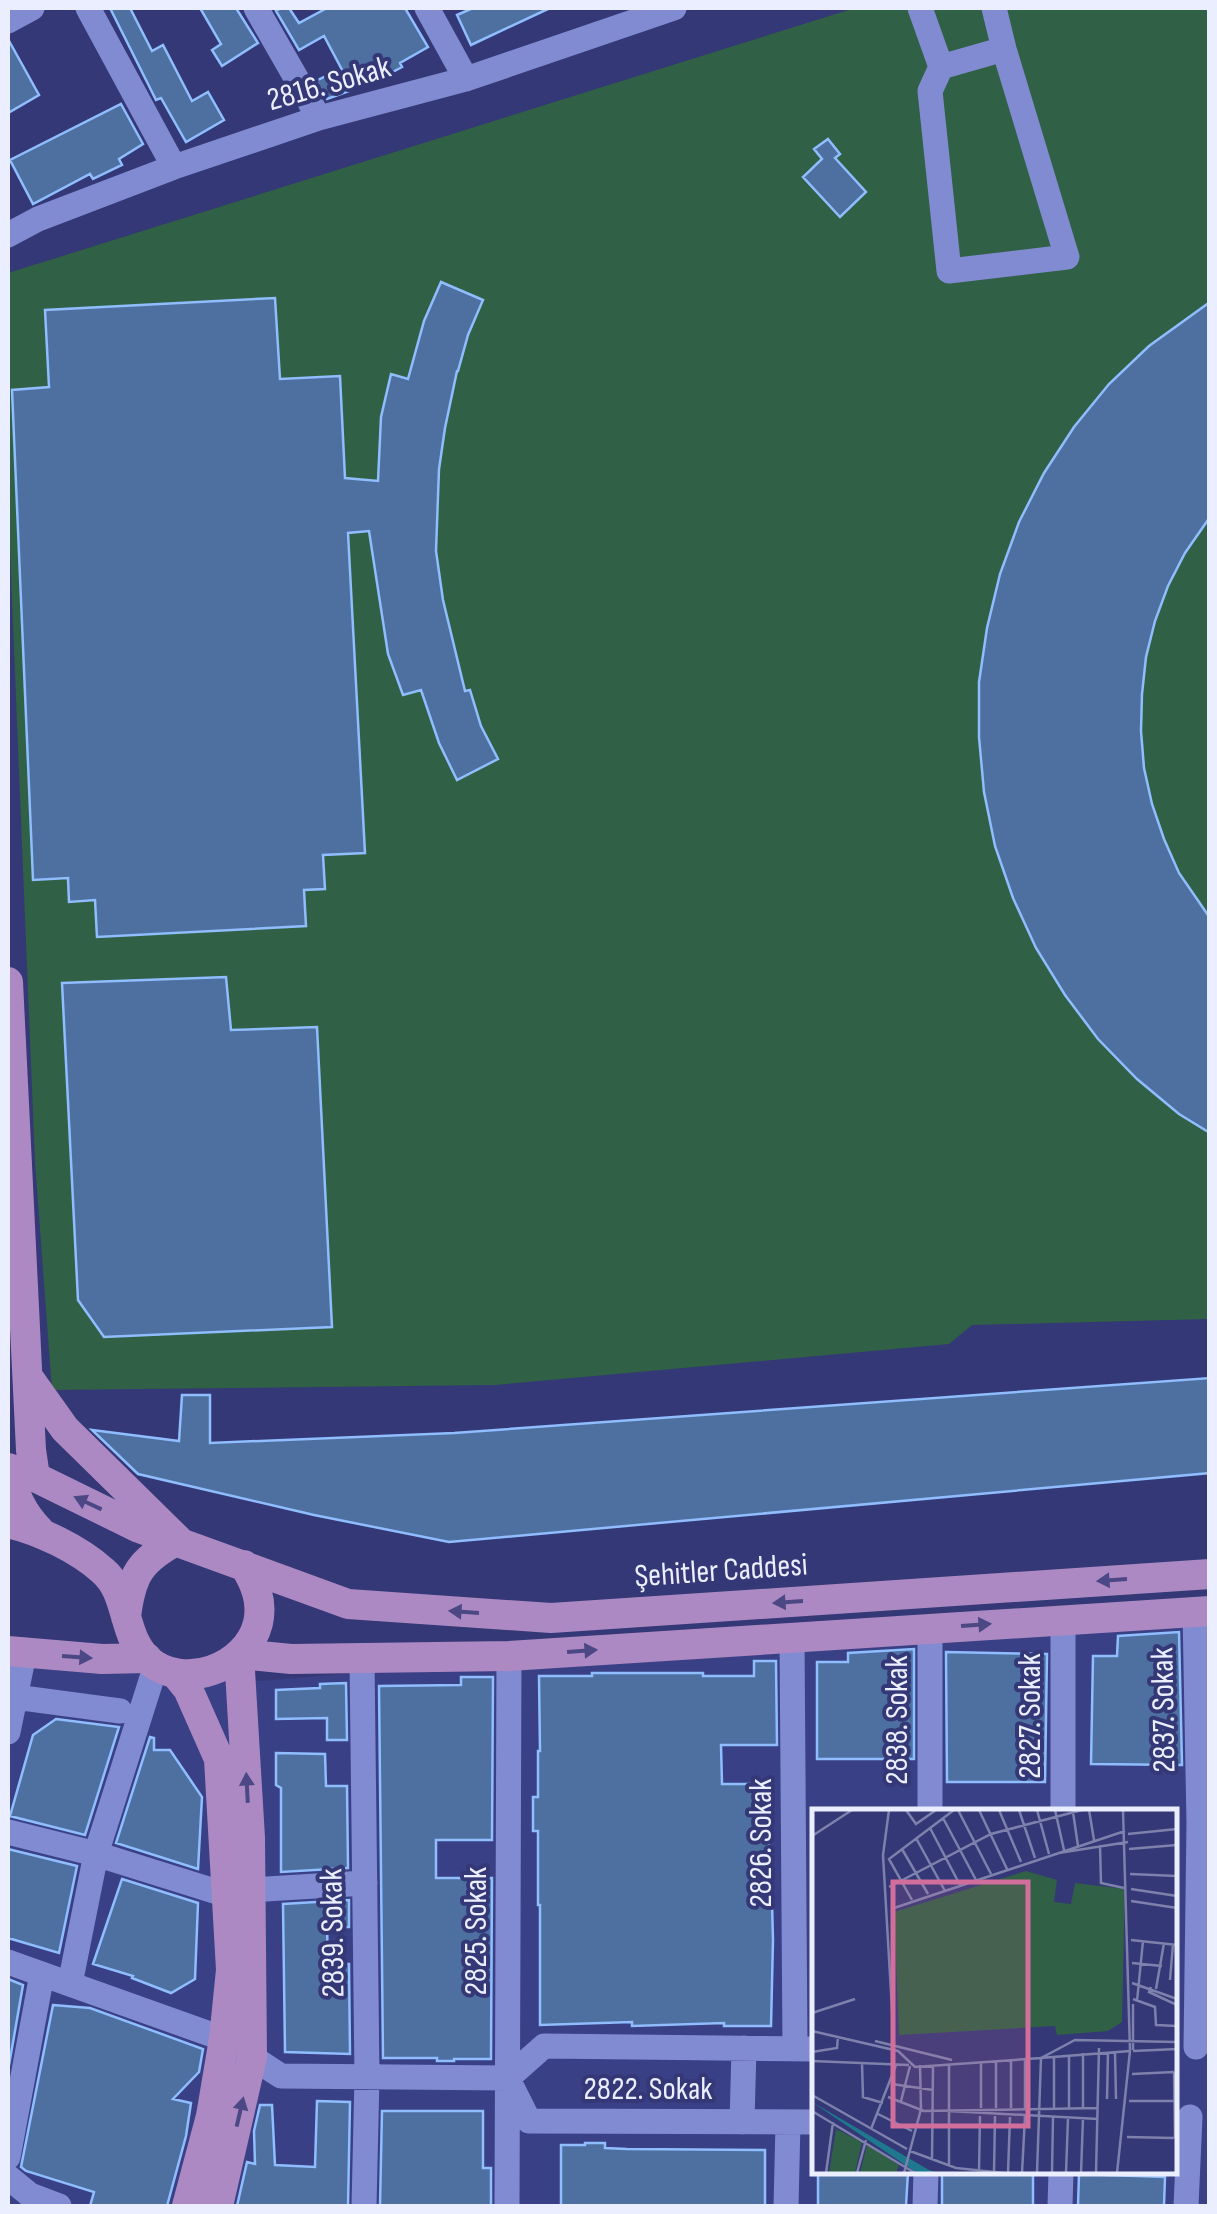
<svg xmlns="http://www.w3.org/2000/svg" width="1217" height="2214" font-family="'Sofia Sans Condensed',sans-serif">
  <rect width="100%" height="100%" fill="#343876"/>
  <path fill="#3a4085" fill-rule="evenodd" d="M1209,1596V2206H8V1655L262,1681ZM814,1812H1174V2172H814Z"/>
  <path fill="#306045" d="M855,8H1209V1319L972,1325L949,1344L495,1385L52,1390L35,1162L12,601L8,496V273Z"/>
  <path fill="#4d70a1" stroke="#8fbdfd" stroke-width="2.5" d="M110,8H130L152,51L163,45L192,101L208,92L224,120L186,142L161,98L156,100Z
    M200,8H236L258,43L222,66L212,50L221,44Z
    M281,8H289L299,23L327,8H405L428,47L400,63L402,67L383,77L377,66L348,81L324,36L299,50L276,11Z
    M473,8H550L471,45L457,15Z
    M8,39L39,95L8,113Z
    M338,70L349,91L327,99L316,81Z
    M121,104L143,144L119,159L122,165L93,179L90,174L33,204L10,160Z
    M828,139L840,154L835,158L866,192L840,217L803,177L822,159L814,149Z
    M441,282L483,300L468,335L458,371H457L445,428L439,469L436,551L443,600L465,691L470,690L481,726L498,759L457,780L439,743L421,690L403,695L388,654L369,531L348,533L365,853L323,855L325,889L304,890L306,926L97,937L95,900L69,902L68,878L33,880L12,390L49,387L45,310L275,298L280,379L340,376L345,478L378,481L381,417L391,374L408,379L424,321Z
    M1210,302V517L1185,553L1168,586L1155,621L1146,657L1142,694L1141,731L1144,768L1152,804L1164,839L1179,873L1210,918V1133L1179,1114L1137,1079L1098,1039L1065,995L1036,948L1013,898L995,846L984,792L979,737V682L987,628L1000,574L1019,522L1044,473L1074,427L1109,384L1149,346Z
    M226,977L231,1030L317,1027L332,1327L104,1337L78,1300L62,983Z
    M1210,1378V1473L449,1542L314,1515L138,1474L92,1430L179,1441L182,1395H210V1443L454,1433Z
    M1179,1632L1182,1765L1091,1764L1093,1656H1117L1118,1636Z
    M914,1649V1759H817V1662H848V1653Z
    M946,1652L1047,1654L1045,1782H947Z
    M754,1661H776L777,1745H721L722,1784H767L770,1903H772L773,1940L771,2026H724V2023L632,2026V2022L540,2025V1905H538V1831H533V1797H538V1751H540L539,1676H592V1673H703V1676H754Z
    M461,1677H493L492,1840H436V1878H492L491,2059H454V2061H437V2058H383L379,1686L461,1685Z
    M346,1683L347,1740H327V1718L276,1719V1690L320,1688V1684Z
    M56,1719L119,1727L85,1835L10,1816L33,1735Z
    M150,1737L154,1738V1750H170L202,1797L198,1869L116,1843Z
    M276,1753L325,1754L326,1786H347L348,1868L281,1872V1788L276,1785Z
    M8,1849L77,1866L59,1953L8,1938Z
    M122,1879L198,1903L195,1979L171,1993L132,1978L133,1976L93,1964Z
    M349,1900V1927H327L328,1964H349L350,2054L285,2052L283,1904Z
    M8,1979L23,1985L8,2071Z
    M53,2005L90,2008L203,2049L199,2072L173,2099L191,2103L186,2136L167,2206H90L94,2192L26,2171L21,2167Z
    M317,2101L350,2102L348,2206H237L247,2162L255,2164L254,2131L260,2105H272L275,2165L315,2167Z
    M382,2111H483V2168H491V2206H380Z
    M585,2143H605V2148L627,2149L765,2150V2206H561V2145H585Z
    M818,2172H908L906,2206H818Z
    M942,2172H1033V2206H942Z
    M1079,2174L1165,2177L1164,2206H1078Z"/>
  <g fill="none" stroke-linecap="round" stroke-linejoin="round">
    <path stroke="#818bd1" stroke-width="25" d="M88,8L174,167
      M256,8L319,118
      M427,8L466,79
      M920,8L941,67L930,91L949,271L1067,257L1004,49L994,8
      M8,21L32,8
      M941,67L1004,49
      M8,235L38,219L174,167L319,118L466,79L674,8
      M1195,1612L1199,1823L1196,2047
      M792,1637L795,2048
      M362,1659L367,2077L364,2206
      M15,1697L120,1711
      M8,1732L24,1654
      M930,1812V1628
      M1063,1812V1620
      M8,1832L96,1854L227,1895L251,1890L365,1883
      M8,1962L224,2039L281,2076L508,2078L544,2046L814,2049
      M70,1984L96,1854L156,1665
      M510,2083L529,2121L814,2122
      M742,2122L744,2048
      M8,2157L42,1974
      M8,2177L30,2195L59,2206
      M507,2206L509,1656
      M786,2206L788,2123
      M925,2206L926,2172
      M1060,2206L1061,2172
      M1186,2206L1190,2117"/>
    <path stroke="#ad89c3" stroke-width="30" d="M8,982L31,1450L35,1477
      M28,1377L65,1429L178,1540C140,1560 131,1575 126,1617
      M8,1468L35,1477L139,1528L348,1604L551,1618L1210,1574
      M8,1469C14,1494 22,1513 40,1531
      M8,1523C39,1530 79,1549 103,1571C129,1593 122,1635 147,1659C183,1692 247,1668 258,1623C263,1601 255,1583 244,1565
      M8,1651L102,1659L147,1658
      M239,1654L291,1659L509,1656L1210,1611
      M175,1673L188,1689L219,1759L231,1970L224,2039L211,2116L187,2206
      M218,2206L252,2057L250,1838L239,1654"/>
  </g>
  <defs><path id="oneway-solid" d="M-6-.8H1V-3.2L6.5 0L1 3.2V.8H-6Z" transform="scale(2.5)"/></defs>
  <g fill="#4c4885">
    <use href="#oneway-solid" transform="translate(88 1503) rotate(-155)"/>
    <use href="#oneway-solid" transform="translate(1112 1580) rotate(176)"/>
    <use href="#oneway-solid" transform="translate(788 1602) rotate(176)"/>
    <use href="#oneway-solid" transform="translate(464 1612) rotate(-176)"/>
    <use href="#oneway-solid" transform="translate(976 1625) rotate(-4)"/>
    <use href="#oneway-solid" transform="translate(582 1651) rotate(-4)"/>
    <use href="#oneway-solid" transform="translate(77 1657) rotate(4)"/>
    <use href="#oneway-solid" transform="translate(247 1788) rotate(-93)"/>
    <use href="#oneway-solid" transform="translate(240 2112) rotate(-77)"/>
  </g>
  <g text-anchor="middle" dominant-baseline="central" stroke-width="8" stroke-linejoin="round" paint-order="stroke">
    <g font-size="32" fill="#ebeefe" stroke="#343876">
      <text transform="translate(329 84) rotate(-16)">2816. Sokak</text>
      <text transform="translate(721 1571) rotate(-4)">Şehitler Caddesi</text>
      <text transform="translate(1164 1710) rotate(-91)">2837. Sokak</text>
      <text transform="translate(1030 1716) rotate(-90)">2827. Sokak</text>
      <text transform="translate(897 1720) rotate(-90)">2838. Sokak</text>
      <text transform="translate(761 1843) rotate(-90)">2826. Sokak</text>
      <text transform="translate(476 1931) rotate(-90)">2825. Sokak</text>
      <text transform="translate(333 1933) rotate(-91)">2839. Sokak</text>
      <text x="648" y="2089">2822. Sokak</text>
    </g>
  </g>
  <g transform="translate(812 1809)">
    <rect width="365" height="365" fill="#343876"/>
    <path d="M214,62L245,71L242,93L259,95L263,74L313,80L310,213L296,222L245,226L243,217L87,226L82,103ZM24,320L50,333L43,364H17ZM55,336L87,356L84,364H48Z" fill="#306045"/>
    <path d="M0,293L117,361L126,364H105Z" fill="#1e798e"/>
    <path fill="none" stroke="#7d81ac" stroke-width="2.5" d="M77,1L71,46L82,235M94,1L104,15L124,1M146,1L179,65M167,1L195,60M187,1L209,53M207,1L223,49M225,1L237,45M243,1L252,41M277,1L282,31M261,3L266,37M131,9L164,71M118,19L148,76M316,25L365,20M0,27L40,1M104,29L133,82M288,36L289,74L312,79M90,40L116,85M317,40L365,36M247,44L316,33M318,65L365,67M77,78L179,25L270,1M319,80L365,87M100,91L77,50L142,1M319,92L365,99M79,100L313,22M319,131L365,136M320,154L350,157M358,171L361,135M320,174L365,190M339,178L337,183L365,196M344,180L352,134M321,190L343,198L344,216L365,217M325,192L331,132M321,195V241M0,204L43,190M0,222L86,242L103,258L229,249L263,231L365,233M63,232L140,251M321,242L365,240M0,243L25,239L26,227M303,243L304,290M271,244V299M213,251V299M0,252L97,256M50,254L51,288L71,294M169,254V299M362,263L363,329M320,265L362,263M80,275L121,281M0,286L95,340M76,288L112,302L286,299M295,290L296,243M89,292L98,257M317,292H364M184,299V253M199,299V252M242,299V247M257,299V247M0,302L103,364M137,302L286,310M66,305L100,322M59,320L84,256M315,328L362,329M98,342L144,359L192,364M120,351L121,256M137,357V256M167,362L168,307M14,364L21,313M45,364L54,331M92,364L109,300L108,256M182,364L183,307M196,364L198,308M210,364L213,307M225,364L229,249L318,242M240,364L241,308M254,364L256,309M269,364L271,309M284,364L287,239M305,364L318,242L311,1"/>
    <path fill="#d26e9c" fill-opacity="0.15" stroke="#d26e9c" stroke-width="5" d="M81,73H216V317H81Z"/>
    <rect width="365" height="365" fill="none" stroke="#ebeefe" stroke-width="5"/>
  </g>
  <rect width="1217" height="2214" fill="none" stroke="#ebeefe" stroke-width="20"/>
</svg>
